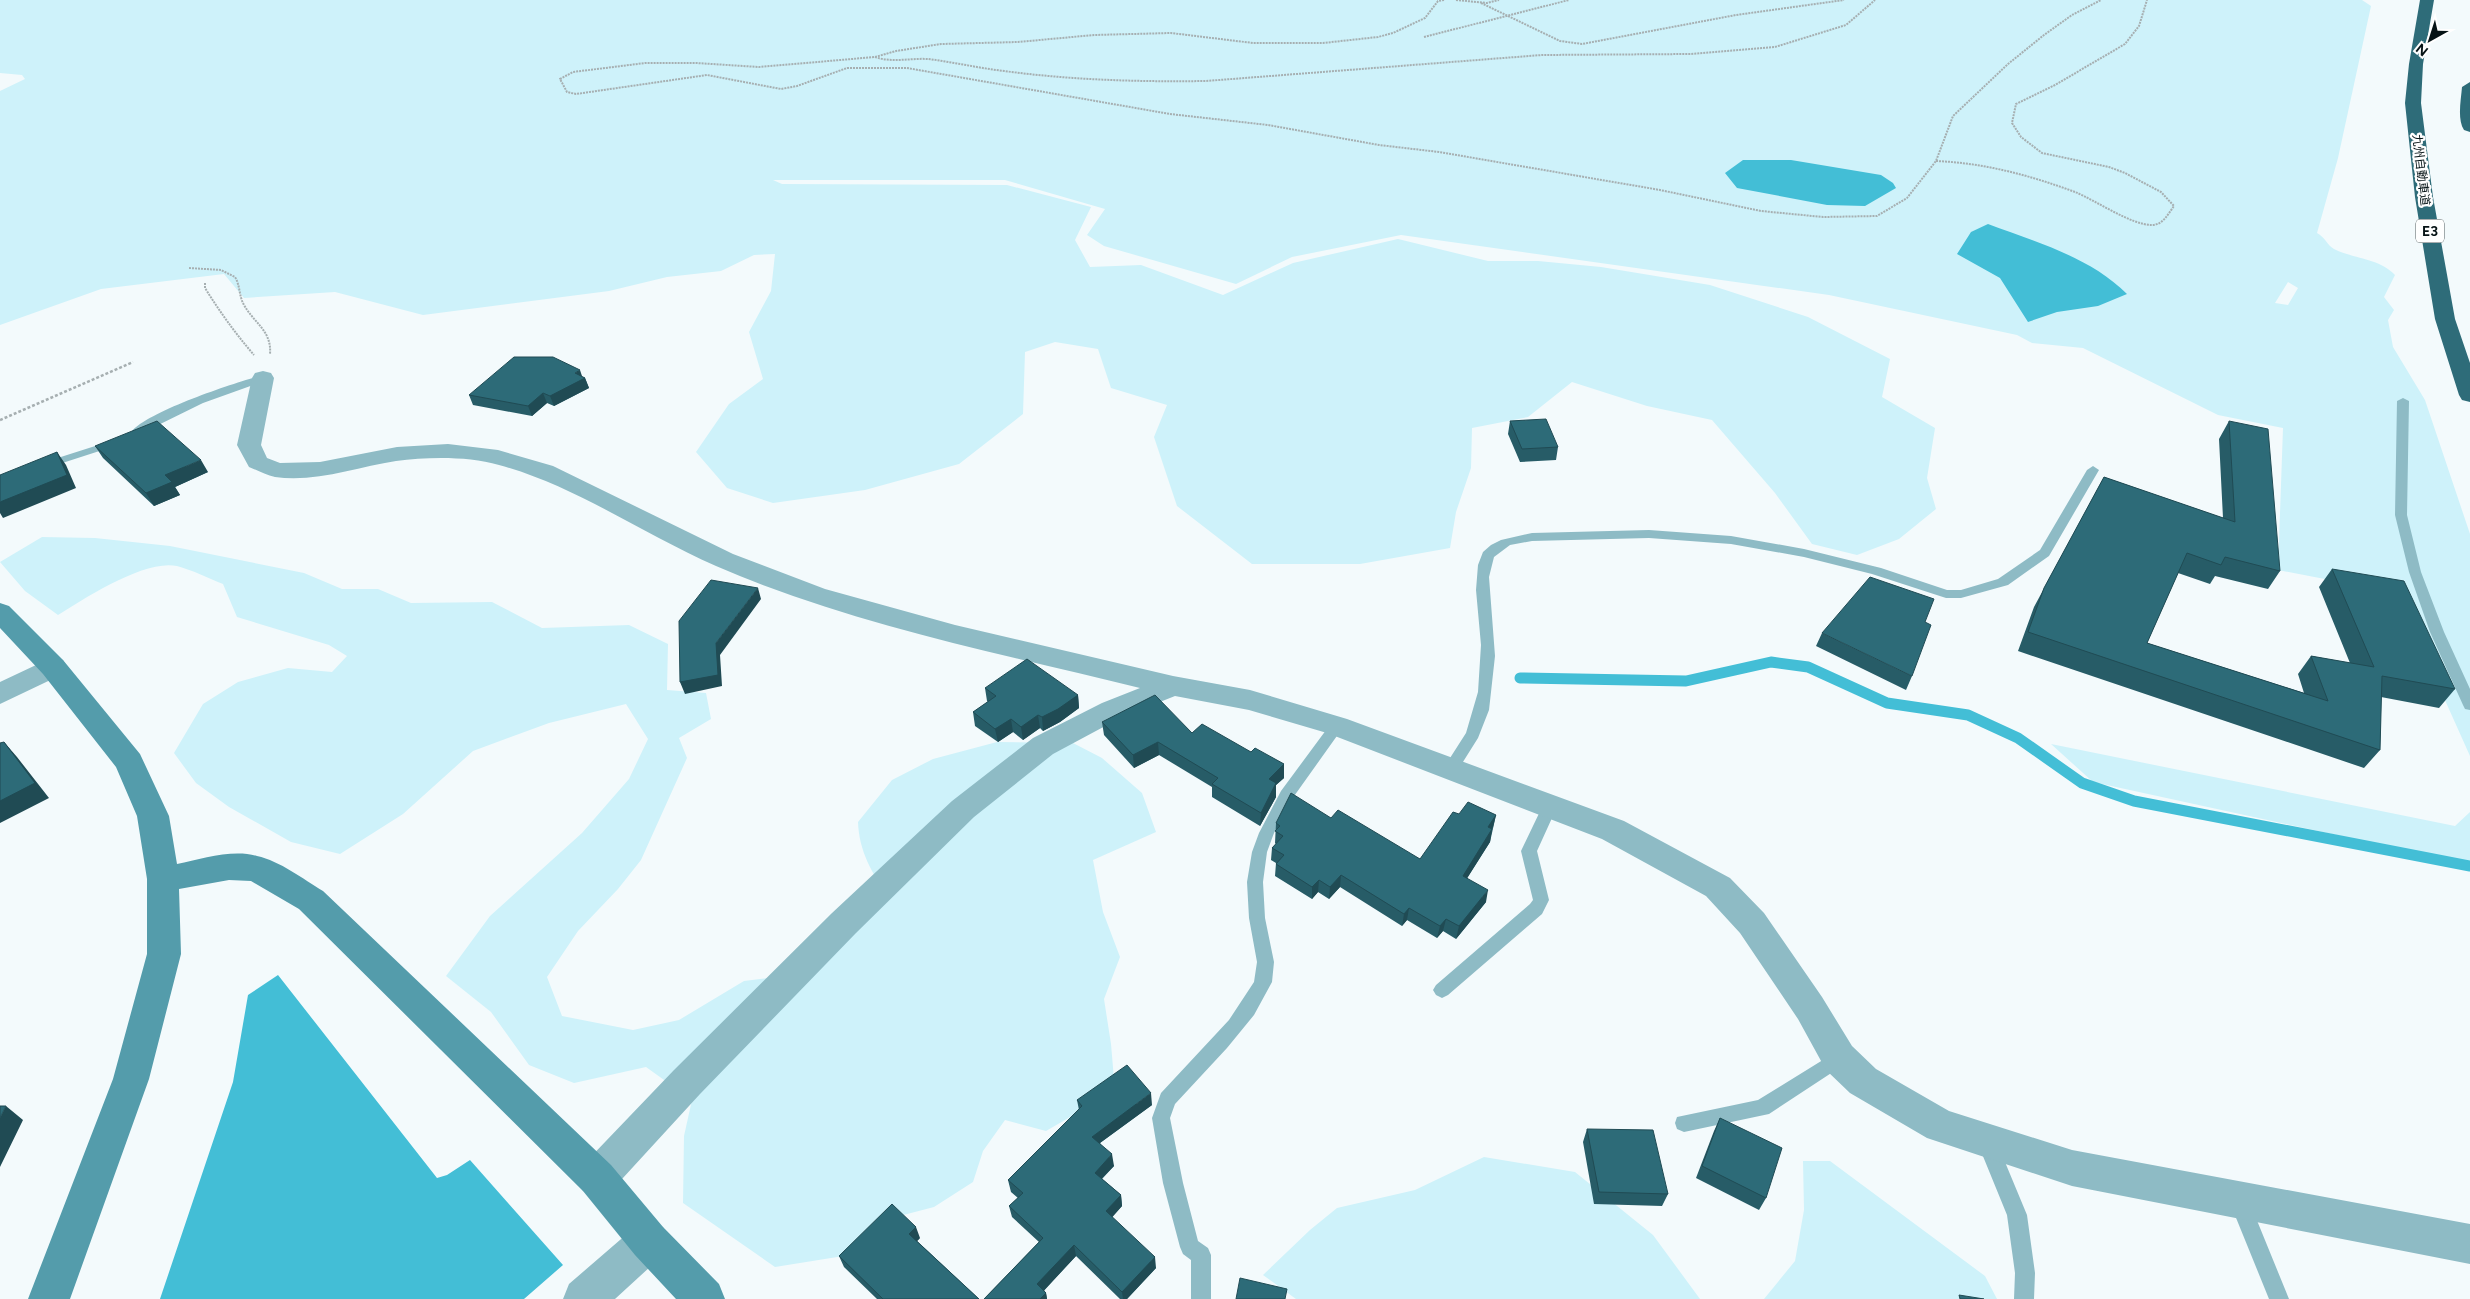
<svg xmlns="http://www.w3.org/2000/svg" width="2470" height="1299" font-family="Figtree,'Noto Sans JP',sans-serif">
  <rect width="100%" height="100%" fill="#f3fafc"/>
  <path fill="#cef2fa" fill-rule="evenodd" d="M0,0H2362L2371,6L2338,158L2317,233C2325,237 2327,245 2334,249C2354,259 2379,258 2395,275L2384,297L2394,310L2388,320L2393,347L2425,400L2470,534V756L2397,593L2278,570L2283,428L2218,415L2083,348L2032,343L2017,335L1829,295L1401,235L1292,257L1236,284L1104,246L1087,235L1105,209L1005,180H773L782,184L1007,185L1091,207L1075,240L1090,267L1141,265L1223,295L1293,263L1398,239L1488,261H1538L1601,267L1710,285L1808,317L1890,359L1882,397L1935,428L1927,478L1936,509L1899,539L1857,555L1812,544L1775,493L1712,420L1647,406L1572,382L1528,417L1472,428L1471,468L1456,512L1450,548L1360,564H1252L1177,506L1154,437L1167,405L1111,388L1098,349L1055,342L1025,352L1023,414L959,464L865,490L773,503L727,488L696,452L729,404L763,379L749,332L771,291L775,254L754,255L721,271L667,277L609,291L423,315L335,292L244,298L224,274L101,289L0,325V91L25,79L22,75L0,73ZM2288,282L2298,288L2288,305L2275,303Z
    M42,537L95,538L170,546L304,573L342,589H378L411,603L492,602L542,628L629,625L668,644L667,690L706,693L711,719L679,738L687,758L641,860L618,889L578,931L547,977L562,1016L633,1030L679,1020L744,981L809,973L889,897C872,874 859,851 858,822L892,780L933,759L997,742L1073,743L1102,758L1142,793L1156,832L1093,860L1103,912L1120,957L1104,999L1111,1044L1115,1091L1046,1131L1005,1120L983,1151L973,1182L934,1207L888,1219L856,1254L775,1267L683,1203L684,1136L692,1100L646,1067L574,1083L529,1065L491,1012L446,976L490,916L582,833L629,779L648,739L626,704L549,723L473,751L403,814L340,854L291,842L229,807L196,783L174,753L203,704L238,682L288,668L332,672L347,656L329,645L237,617L223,584C208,578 192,570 177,566C145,559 85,598 58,615L25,591L0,562Z
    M2051,744L2455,826L2470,812V864L2093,782Z
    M1484,1157L1575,1172L1653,1235L1700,1299H1296L1263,1275L1310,1230L1337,1208L1415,1190Z
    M1803,1161H1830L1985,1276L1997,1299H1764L1795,1261L1804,1210Z"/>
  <path fill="#43bed6" d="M1743,160H1791L1881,175L1893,183L1896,188L1865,206L1827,205L1737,188L1725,173Z
    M1988,224C2036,242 2090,257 2127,294L2098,306L2057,312L2028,322L2000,278L1957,254L1971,232Z
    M278,975L437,1178L447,1175L470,1160L563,1265L524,1299H160L233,1082L248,995Z"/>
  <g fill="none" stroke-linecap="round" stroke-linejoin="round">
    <path stroke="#43bed6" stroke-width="11" d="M1520,678L1686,681L1771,662L1808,667L1887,703L1968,715L2018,738L2082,783L2134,801L2470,866"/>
    <path stroke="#a6afb1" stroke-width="2" stroke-dasharray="2 1" stroke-linecap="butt" d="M1444,0L1438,1L1425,18L1393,33L1378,37L1323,43H1253L1171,33L1094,35L1018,42L941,44L896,51L875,57L759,67L696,63H645L573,72L560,79L567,92L576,94L707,75L781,89L797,86L847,68H907L1170,114L1268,125L1379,145L1439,152L1660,190L1761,211L1823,217L1877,216L1907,198L1936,161L1953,116L2008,64L2044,35L2072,15L2101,0
      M1456,0L1487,3L1499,0
      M1481,3L1560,41L1582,44L1736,15L1844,0
      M1424,37L1569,0
      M875,57C892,63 910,58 928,59C953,62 978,68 1004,71C1071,80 1138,82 1206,81L1542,55L1691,54L1775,47L1846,25L1875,0
      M1936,161C1984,163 2029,175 2075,192C2097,201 2131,225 2152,225C2163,225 2168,214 2174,206L2161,192L2125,173L2109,167L2042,153L2021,137L2012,123L2016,104L2055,85L2125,44L2139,26L2147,0
      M189,268L221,270L235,277C240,285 239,295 243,303C253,323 272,330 270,354
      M205,283V288C220,312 235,333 254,355"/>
    <path stroke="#a6afb1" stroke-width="2.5" stroke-dasharray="3 2" stroke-linecap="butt" d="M0,420L133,362"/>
    <path fill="#8ebbc5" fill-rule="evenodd" d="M263,375L268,378L267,380L203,403L142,433L138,434L132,431C149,411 236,382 263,375Z
      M2403,398L2409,401L2407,515L2421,572L2444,632L2470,689V710L2465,709L2463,705L2430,632L2409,572L2395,515L2397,401Z
      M114,440L120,443L118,445L50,467H42L40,465L42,463Z
      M2093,466L2099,470L2049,556L2008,585L1961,598H1946L1872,574L1804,557L1731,544L1649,538L1532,541L1510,545L1494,557L1489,577L1495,656L1489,710L1478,738L1456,773H1446L1443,769L1466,733L1478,692L1481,645L1476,590L1478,565L1483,552L1491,545L1501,540L1532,533L1649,530L1731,536L1804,549L1881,568L1947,590H1961L1998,579L2040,550L2087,470Z
      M1337,721L1342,722L1344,726L1292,799L1274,833L1267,852L1263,882L1265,918L1274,962L1272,982L1254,1015L1227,1048L1175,1104L1170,1118L1183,1183L1198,1241L1208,1248L1211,1255V1299H1191V1260L1183,1254L1180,1247L1163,1183L1152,1118L1161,1093L1229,1020L1254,982L1257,962L1249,918L1247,882L1252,852L1259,833L1281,791L1332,722Z
      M1549,801L1554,803L1557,807L1537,851L1549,900L1542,914L1448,995L1442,998L1436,995L1433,990L1436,985L1530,904L1533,900L1521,851L1544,803Z
      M1839,1050L1845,1052L1848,1058L1845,1064L1769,1114L1684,1132L1677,1129L1675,1123L1677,1117L1758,1100Z
      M1988,1135L1995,1138L2027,1215L2035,1273L2034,1299H2014L2015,1273L2007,1215L1978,1144L1981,1138Z
      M2240,1193L2247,1196L2289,1299H2269L2230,1203L2233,1196Z"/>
    <path fill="#8ebbc5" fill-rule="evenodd" d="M263,371L271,373L274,378L261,445L267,458L280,463L320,462L397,447L448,444L498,450L553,466L733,554L825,589L955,625L1173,676L1250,690L1347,719L1624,821L1730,878L1764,913L1822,997L1852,1046L1876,1069L1949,1111L2072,1150L2470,1224V1264L2072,1186L1927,1138L1850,1093L1826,1070L1798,1019L1740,933L1706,896L1602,839L1327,733L1249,710L1175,696L1122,717L1053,754L974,817L856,933L700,1094L611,1191L597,1197L583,1191L578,1178L583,1165L674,1070L832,913L952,801L1033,738L1102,703L1140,688C998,653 850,624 716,566C643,534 576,486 499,465C467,456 428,457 396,461C357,467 315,483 275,477C266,475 257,470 249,467L237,445L252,378L255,373Z
      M53,657L63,660L67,667L63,674L0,704V682Z
      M649,1221L663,1227L669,1241L663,1255L615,1299H563L569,1284L635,1227Z"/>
    <path fill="#549cab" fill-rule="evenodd" d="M0,603L9,606L63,660L140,754L169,816L177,864C202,859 232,849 257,856C280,861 303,879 323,891L611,1165L663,1227L719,1284L725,1299H676L635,1255L583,1191L299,909L251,881L229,880L179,889L181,954L149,1079L70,1299H28L113,1079L147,954V879L137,816L116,767L43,674L0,628Z"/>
    <path fill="#2e6c79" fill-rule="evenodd" d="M2420,0H2434L2423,64L2421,103L2433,197L2455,319L2470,363V402L2462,400L2459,395L2435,319L2415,197L2405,103L2409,64Z
      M2470,82V132L2464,130C2457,119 2461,100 2462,87Z"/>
  </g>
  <path fill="#275c67" d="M582,377L585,378L589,388L554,406L547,403L532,416L473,405L469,395Z
    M1510,421L1558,447L1556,460L1520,462L1508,434Z
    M2229,421L2280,571L2268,589L2215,576L2210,584L2178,573L2147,643L2304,693L2298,674L2311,656L2350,663L2319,587L2332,569L2455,689L2439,708L2381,697L2380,750L2364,768L2018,651L2034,607L2104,477L2223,518L2219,439Z
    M95,446L208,472L175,487L180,495L154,506L103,458Z
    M1822,633L1912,676L1906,690L1816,646Z
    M985,688L1078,695L1079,708L1060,722L1043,731L1040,728L1023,740L1013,732L998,742L975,726L973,712L988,702L987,701Z
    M1102,722L1192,733L1251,752L1284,764V778L1276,785V797L1260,826L1212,797V787L1159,755L1134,768L1104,735Z
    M1459,814L1496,815L1490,842L1467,878L1486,902L1456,939L1443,931L1437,938L1407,920L1402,926L1340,887L1329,899L1318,892L1312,899L1275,876L1276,863L1271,860L1272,848L1276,844L1275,843L1276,823L1331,818L1420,859Z
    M1077,1100L1152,1105L1100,1143L1114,1166L1102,1179L1121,1195L1122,1206L1112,1217L1156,1268L1127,1299H1120L1076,1256L1044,1290L1046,1293L1047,1299H984L1039,1242L1012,1217L1009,1206L1018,1198L1011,1192L1008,1180L1079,1110Z
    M1720,1118L1766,1198L1759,1210L1696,1178L1714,1131Z
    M1587,1129L1668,1194L1662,1206L1594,1204L1583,1142Z
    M920,1238L917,1241L979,1299H877L844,1267L839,1256Z"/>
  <path fill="#204b54" d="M580,370L583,379L585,378L589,388L554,406L550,396L575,373Z
    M543,393L547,403L532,416L528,406Z
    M57,452L66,465L76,488L3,518L0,513V502Z
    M201,460L208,472L175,487L180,495L154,506L146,493L165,475Z
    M758,588L761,599L720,655L722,686L685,694L680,682L716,643Z
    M1078,695L1079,708L1060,722L1043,731L1042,717Z
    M1038,715L1040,728L1023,740L1021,727Z
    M1011,719L1013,732L998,742L995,729Z
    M4,742L17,757L49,798L0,823V801Z
    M1158,742L1159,755L1134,768L1133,755Z
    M1284,764V778L1276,785V797L1260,826L1261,813L1269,779Z
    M1496,815L1493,827L1485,840L1488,827Z
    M1492,829L1490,842L1461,888L1463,876Z
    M1341,875L1340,887L1329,899L1330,887Z
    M1319,880L1318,892L1312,899V887Z
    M1488,890L1486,902L1456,939L1459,926Z
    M1409,908L1407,920L1402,926L1404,914Z
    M1446,919L1443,931L1437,938L1440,926Z
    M1151,1093L1152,1105L1093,1148L1092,1137Z
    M6,1106L23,1120L0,1167V1118Z
    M1112,1154L1114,1166L1096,1184L1095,1173Z
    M1121,1195L1122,1206L1108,1222L1106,1211Z
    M916,1227L920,1238L913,1245L909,1234Z
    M1074,1245L1076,1256L1040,1295L1037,1284Z
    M1155,1257L1156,1268L1127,1299H1123L1122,1292Z
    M1046,1293L1047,1299H1040Z"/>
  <path fill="#2d6b78" stroke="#204b54" d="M514,357H553L580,370L575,373L585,378L550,396L543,393L528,406L469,395Z
    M1546,419L1558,447L1522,449L1510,421Z
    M157,421L201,460L165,475L172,482L146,493L95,446Z
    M2229,421L2268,429L2280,571L2225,557L2221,565L2187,553L2147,643L2328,701L2311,656L2374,667L2332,569L2404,581L2455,689L2382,676L2380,750L2028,632L2044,588L2104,477L2235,522Z
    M57,452L67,475L0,502V475Z
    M1870,577L1934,599L1925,622L1931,625L1912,676L1822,633Z
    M711,580L758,588L716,643L718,675L680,682L679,621Z
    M1027,659L1078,695L1058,709L1042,717L1038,715L1021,727L1011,719L995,729L973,712L996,696L985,688Z
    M1155,695L1192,733L1202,724L1251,752L1255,748L1284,764L1269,779L1276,783L1261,813L1212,784L1218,778L1158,742L1133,755L1102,722Z
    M4,742L35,783L0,801V743Z
    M1291,793L1331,818L1338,810L1420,859L1453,812L1459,814L1468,802L1496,815L1488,827L1492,829L1463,876L1488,890L1459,926L1446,919L1440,926L1409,908L1404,914L1341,875L1330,887L1319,880L1312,887L1276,864L1284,855L1272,848L1283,836L1275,831L1280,826L1276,823Z
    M1127,1065L1151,1093L1092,1137L1112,1154L1095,1173L1121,1195L1106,1211L1155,1257L1122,1292L1074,1245L1037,1284L1046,1293L1040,1299H984L1043,1238L1009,1206L1023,1193L1008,1180L1082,1106L1077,1100Z
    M0,1106H6L0,1118Z
    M1720,1118L1782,1148L1766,1198L1702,1166Z
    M1587,1129L1653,1130L1668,1194L1599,1192Z
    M892,1204L916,1227L909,1234L979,1299H883L839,1256Z
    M1240,1278L1287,1289L1285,1299H1236Z
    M1959,1295L1984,1299H1960Z"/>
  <g text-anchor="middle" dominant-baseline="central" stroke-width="4.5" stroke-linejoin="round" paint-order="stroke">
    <g font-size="12" fill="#061316" stroke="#fff">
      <text transform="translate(2421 170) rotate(83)">九州自動車道</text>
    </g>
    <rect fill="#fff" stroke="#515a5c" stroke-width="1" x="2416" y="219.5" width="28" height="23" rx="4"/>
    <g font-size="14" font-weight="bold" fill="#061316">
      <text x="2430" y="231">E3</text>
    </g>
  </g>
  <g transform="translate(2430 40) rotate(219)" stroke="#ffffff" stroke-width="4" paint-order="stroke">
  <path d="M0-4L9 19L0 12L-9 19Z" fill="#061316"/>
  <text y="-8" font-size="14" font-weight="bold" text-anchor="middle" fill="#061316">N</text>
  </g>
</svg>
